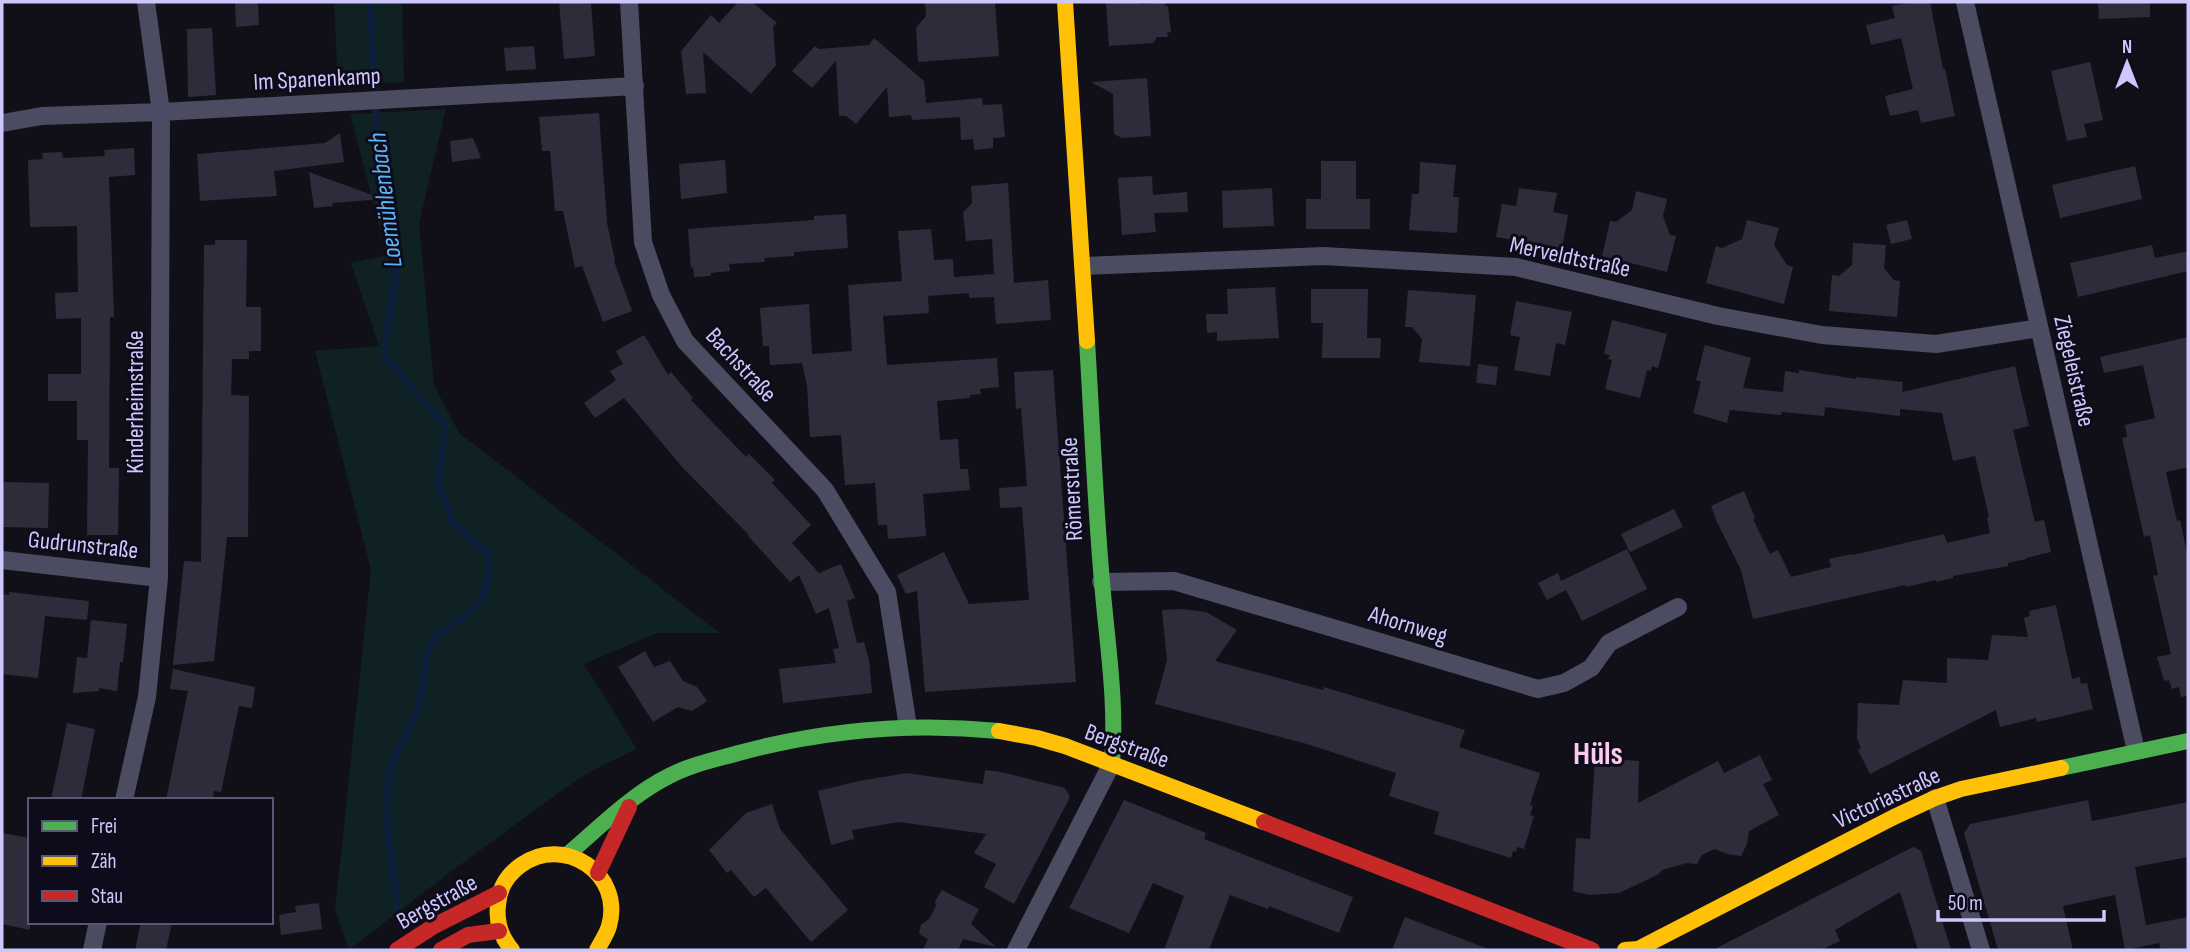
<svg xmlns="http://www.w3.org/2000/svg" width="2190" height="952" font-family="'Sofia Sans Condensed',sans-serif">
  <rect width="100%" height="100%" fill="#111018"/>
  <path fill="#0f2122" d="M334,2H402L404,82L338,85Z
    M446,109L419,223L434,385L459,433L720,633H657L584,664L637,749L595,769L564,789L453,870L349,950L335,910L371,570L315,351L379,346L351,263L387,255L350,114Z"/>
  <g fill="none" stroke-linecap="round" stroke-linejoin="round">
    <path stroke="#0d1f3a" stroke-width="7" d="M370,2L379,164L396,274L384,356L446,427L438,482L452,522L489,554C489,596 483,604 448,628C441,632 433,638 430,646C424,659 424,687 419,704C411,731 391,755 388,783C383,820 394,874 398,911"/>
  </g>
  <path fill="#2e2c3a" d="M235,2H258L259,25L236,27Z
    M559,2H591L595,56L564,59Z
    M738,2H752L777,23L773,27L776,65L751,94L703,52L706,93L686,94L681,51L711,15L719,23Z
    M925,2H995L999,56L918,62L916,28L926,16Z
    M1106,2H1140V4L1165,2V6H1168L1171,32L1167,33L1168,37H1157L1153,43L1109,46Z
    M1913,2H1930L1943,69H1945L1955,116L1921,123L1918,110L1890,116L1885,96L1913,89L1901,38L1871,45L1866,25L1895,18L1892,6Z
    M2098,2H2150V17L2099,19Z
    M212,28L216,95L188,97L187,29Z
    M874,38L924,81L926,103L982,98L983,105L1002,104L1005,137L993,138V148L974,150L973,139L961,140L960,117L912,120L911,115L889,117L887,87L856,124L846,116H839L836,61L812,88L792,71L815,46L819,49L869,45Z
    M534,46L536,69L506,71L504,48Z
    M2090,62L2103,120L2084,124L2087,137L2067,141L2051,71Z
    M1147,78L1151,136L1122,138L1114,134L1113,94L1091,82Z
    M599,113L607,223L615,261H614L632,311L603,322L582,266L575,268L563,211H555L550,151H542L539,117Z
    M340,133L344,162L274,171L277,196L200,201L197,154L325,143Z
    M473,138L481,158L452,162L450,141Z
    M134,148L135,175L109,177L114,317H110L109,468H119L118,535H87L88,440H77V401H48V374H81V318L56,319L55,293L78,292L77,226L30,227L28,160L43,159L42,153L62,152L63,158L105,156L104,150Z
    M725,160L727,193L681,199L679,164Z
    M1321,161H1356V199H1370V229H1306V199H1321Z
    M1420,162L1456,165L1453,197H1459L1457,233L1409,230L1412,194H1419Z
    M2135,166L2142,199L2060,218L2052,185Z
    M309,172L383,199L332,203L333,206L314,208Z
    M1152,176L1153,195L1187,192L1188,212L1154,213L1156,232L1122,235L1118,178Z
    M1008,183L1014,283L1048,280L1051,320L996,324L994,297L969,298V293L928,296L929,313L883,316L887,365L997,358L999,387L980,389L981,394L970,395V398L937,401L940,440L958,439L960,469H968L970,490L923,494L926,536L888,539L887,525H878L875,483L845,485L841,435L810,437L807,386L802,363L770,365L769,346H763L760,308L809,304L812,354L852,351L848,285L902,281L898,231L931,229L934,260L953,259L954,277L994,274L992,239L966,241L963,212L972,203L971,186Z
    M1272,188L1274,226L1223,228L1222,191Z
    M1519,188L1557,193L1553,212L1568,215L1562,248L1496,237L1502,204L1516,206Z
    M1636,191L1667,199L1663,216L1670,235L1676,236L1667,272L1602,256L1610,221L1616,222L1632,210Z
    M846,214L848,248L794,252V256L764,258L765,262L729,264L730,271L711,273V276L694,277L693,267L691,268L688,229L814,220V216Z
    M1747,220L1779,228L1774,245L1787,265L1793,267L1784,304L1706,283L1716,246L1722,248L1742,239Z
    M1907,220L1912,239L1891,244L1886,225Z
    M215,240H247L246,307H261V351H249V359H232L231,395L249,396L248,537H227L214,661L173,665L184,561L201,562L204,245H215Z
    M1853,243L1886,245L1884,268L1894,280L1900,281L1897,317L1829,311L1832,275L1839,276L1852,265Z
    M2152,245L2155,258L2188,251V271L2078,297L2070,263Z
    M1275,287L1279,338L1217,341V332L1207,333L1206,314H1228L1227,289Z
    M1311,289H1368L1367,338H1381L1380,358H1322L1323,323H1311Z
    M1408,290L1476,295L1470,366L1419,362L1422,339L1412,327H1405Z
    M1516,301L1572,312L1565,345L1556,343L1550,376L1514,370L1520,337L1510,335Z
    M1612,320L1667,334L1658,368L1652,366L1651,371L1647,370L1640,398L1605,389L1612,360L1608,359L1610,355L1604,354Z
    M644,335L668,375L671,372L693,398L691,400L746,457L749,454L775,480L772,483L811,525L792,543L819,573L841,564L855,598L847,601L857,643L864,642L869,660L872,693L783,703L779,669L836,663L833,649L839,648L829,608L816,614L799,575L790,582L748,536L749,535L683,468L624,398L595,418L584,403L616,380L610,371L623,364L616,351Z
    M2188,337V467L2166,472L2177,521L2180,520L2188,558V696L2181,697L2179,687L2172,689L2169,680L2164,681L2157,657L2171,654L2153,576L2158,575L2150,535L2144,537L2122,438L2127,437L2125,425L2155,418L2143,365L2104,373L2100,357Z
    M1705,345L1751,358L1743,388L1783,392L1785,371L1799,373V370L1856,379V377L1903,382L1902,392L2015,366L2029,426L2013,430L2035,522L2044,520L2051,552L2026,558V559L2008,563V566L1953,576V578L1936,582V580L1906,587L1905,585L1753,619L1741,570L1717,522L1711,506L1744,491L1755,518L1753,519L1770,554L1778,550L1791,577L1831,567L1829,559L1852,554L1853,555L1944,534L1947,543L1990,533L1987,518L1989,517L1975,456L1953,461L1942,413L1900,409V416L1825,407L1824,416L1782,412L1781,415L1730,410L1727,423L1693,413L1701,382L1696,380Z
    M1478,364L1498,367L1496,385L1476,383Z
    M1053,370L1076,682L925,692L917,591L906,594L897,575L944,552L969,604L1029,600L1022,507L1000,508L999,488L1027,486L1021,408L1016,409L1014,372Z
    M2,482L49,483L48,528L2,527Z
    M1674,509L1683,527L1630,552L1621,534Z
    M1627,549L1647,589L1582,621L1566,590L1547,600L1538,583L1558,573L1561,581Z
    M9,592L89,601L87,620L45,616L38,678L2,674V594L9,595Z
    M2056,605L2072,679L2080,677L2081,684L2087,683L2093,709L2037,722L2036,718L2000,727L1996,710L1870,774L1858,750L1861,748L1857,739L1858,703L1899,705L1903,680L1947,683V658L1988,660L1992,635L2028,637L2024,618L2030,616L2029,611Z
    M1182,609L1206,612L1237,630L1215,661L1323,690L1324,687L1465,730L1459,747L1540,773L1530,805L1533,806L1530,815L1534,816L1524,849L1517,847L1516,852L1513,851L1511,858L1434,834L1439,812L1389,796L1396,773L1307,744L1155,704L1167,660L1162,610Z
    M91,620L127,624L123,662H120L117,691L99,688V691L73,693L77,657L87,658Z
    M645,651L654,667L670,661L683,681L697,687L707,701L692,711L678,707L653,722L618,667Z
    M173,669L255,687L252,708L239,706L221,792L214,791L213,800H166L188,691L170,689Z
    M67,723L95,729L81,800H51Z
    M1760,755L1772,780L1763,784L1779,815L1749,831L1747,844L1741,856L1727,854L1715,849L1702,855L1697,864L1687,863L1662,870L1659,874L1619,893L1590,895L1573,891L1576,838L1590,839L1595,758L1639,761L1638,803L1718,761L1724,773Z
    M985,770L1001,772L1065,788L1070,797L1014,904L984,887L996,864L974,853L986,834L899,822L852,830L854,839L831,845L818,791L859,781L907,773L983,784Z
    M1124,800L1206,833L1204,839L1353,897L1339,933L1269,906L1268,909L1230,895L1209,950H1164L1184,896L1153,883L1129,933L1069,908Z
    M2088,800L2092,821L2188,802V857L2135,867L2146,925L2188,917V950H2161L2159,943L2125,950L2115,895L2063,906L2073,950H1998L1964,833L1970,824Z
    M772,804L780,829L848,910L811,942L766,888L754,897L731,870L727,873L709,850L746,813Z
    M2,833L30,838V930L2,924Z
    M1913,847L1921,851L1951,950H1918L1900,892L1835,930L1840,941L1821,950H1713Z
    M942,890L979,909L971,924L996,947L963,939L958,950H923L928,939L919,934L921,925L929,919L936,906L935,901Z
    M319,903L322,929L281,935L279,915L296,912L295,906Z
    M1405,917L1488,949L1487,950H1392Z
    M141,922H172L166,950H135Z"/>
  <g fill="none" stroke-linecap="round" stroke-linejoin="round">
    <path stroke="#4b4b61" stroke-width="18" d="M629,2L643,242L661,295L685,341L825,490L887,592L908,727
      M1965,2L2136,751
      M2,123L42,116L161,112L635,86
      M1084,266L1323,256L1516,267L1718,316L1822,335L1936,344L2039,328
      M2,560L159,578
      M1101,582L1174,581L1538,689L1564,683L1591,668L1609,643L1678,607
      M1935,798L1981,950
      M124,800L147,697L159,578L161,112L146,2
      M92,950L98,922
      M1016,950L1112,763"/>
    <path stroke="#4caf50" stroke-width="16" d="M1087,341C1092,421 1095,502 1102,582C1107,643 1117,702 1112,763
      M2061,768L2188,741
      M568,854C600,827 631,795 669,776C690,765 713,760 735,754C822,730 909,722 999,731"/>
    <path stroke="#ffc107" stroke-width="16" d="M1065,2L1087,341
      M999,731L1037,738L1065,746L1264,822
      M512,950C501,937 496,922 498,905C499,887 507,875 521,865C564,834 624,874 609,926C607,934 601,942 597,950
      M1625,950L1638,949L1894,817L1935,798L1961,789L2061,768"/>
    <path stroke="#c62828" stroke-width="16" d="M1264,822L1592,950
      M598,873L629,807
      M397,950L434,926L499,893
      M441,950L468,935L499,931"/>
  </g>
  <g text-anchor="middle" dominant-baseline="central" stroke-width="6" stroke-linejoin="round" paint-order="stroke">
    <g font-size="24" fill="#ccc8fc" stroke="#0e0c1b">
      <text transform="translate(317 79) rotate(-3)">Im Spanenkamp</text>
      <text transform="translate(1570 257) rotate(12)">Merveldtstraße</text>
      <text transform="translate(741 365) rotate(47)">Bachstraße</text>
      <text transform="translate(2074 371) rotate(77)">Ziegeleistraße</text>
      <text transform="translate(135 402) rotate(-90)">Kinderheimstraße</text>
      <text transform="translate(1072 489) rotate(-93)">Römerstraße</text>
      <text transform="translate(83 545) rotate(6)">Gudrunstraße</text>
      <text transform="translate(1408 625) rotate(17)">Ahornweg</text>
      <text transform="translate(1127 746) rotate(20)">Bergstraße</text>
      <text transform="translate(1887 798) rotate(-25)">Victoriastraße</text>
      <text transform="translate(437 902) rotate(-29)">Bergstraße</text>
    </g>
    <g font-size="26" font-style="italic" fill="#5bb4f7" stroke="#0e0c1b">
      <text transform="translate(386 200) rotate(-97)">Loemühlenbach</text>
    </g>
    <g font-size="32" font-weight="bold" fill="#fccaec" stroke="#0e0c1b">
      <text x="1598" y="754">Hüls</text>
    </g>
  </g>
  <rect width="2190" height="952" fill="none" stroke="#ccc8fc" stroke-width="7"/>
  <rect x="28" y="798" width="245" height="126" fill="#0e0c1b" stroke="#5a5775" stroke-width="2"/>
  <rect x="42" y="821" width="35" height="10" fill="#4caf50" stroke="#5a5775" stroke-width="2"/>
  <text x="91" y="833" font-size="21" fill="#ccc8fc">Frei</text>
  <rect x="42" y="856" width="35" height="10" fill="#ffc107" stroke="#5a5775" stroke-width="2"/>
  <text x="91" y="868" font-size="21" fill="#ccc8fc">Zäh</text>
  <rect x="42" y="891" width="35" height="10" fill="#c62828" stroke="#5a5775" stroke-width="2"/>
  <text x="91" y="903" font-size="21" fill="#ccc8fc">Stau</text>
  <g transform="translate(2127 63)" stroke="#0e0c1b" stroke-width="5" paint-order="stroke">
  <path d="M0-5L12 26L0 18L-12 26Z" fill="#ccc8fc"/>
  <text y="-10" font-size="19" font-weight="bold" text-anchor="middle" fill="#ccc8fc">N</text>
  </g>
  <path d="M1938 910v10h166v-10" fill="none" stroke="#ccc8fc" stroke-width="3.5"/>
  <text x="1948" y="910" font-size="21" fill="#ccc8fc" stroke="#0e0c1b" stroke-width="5" paint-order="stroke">50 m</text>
</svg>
